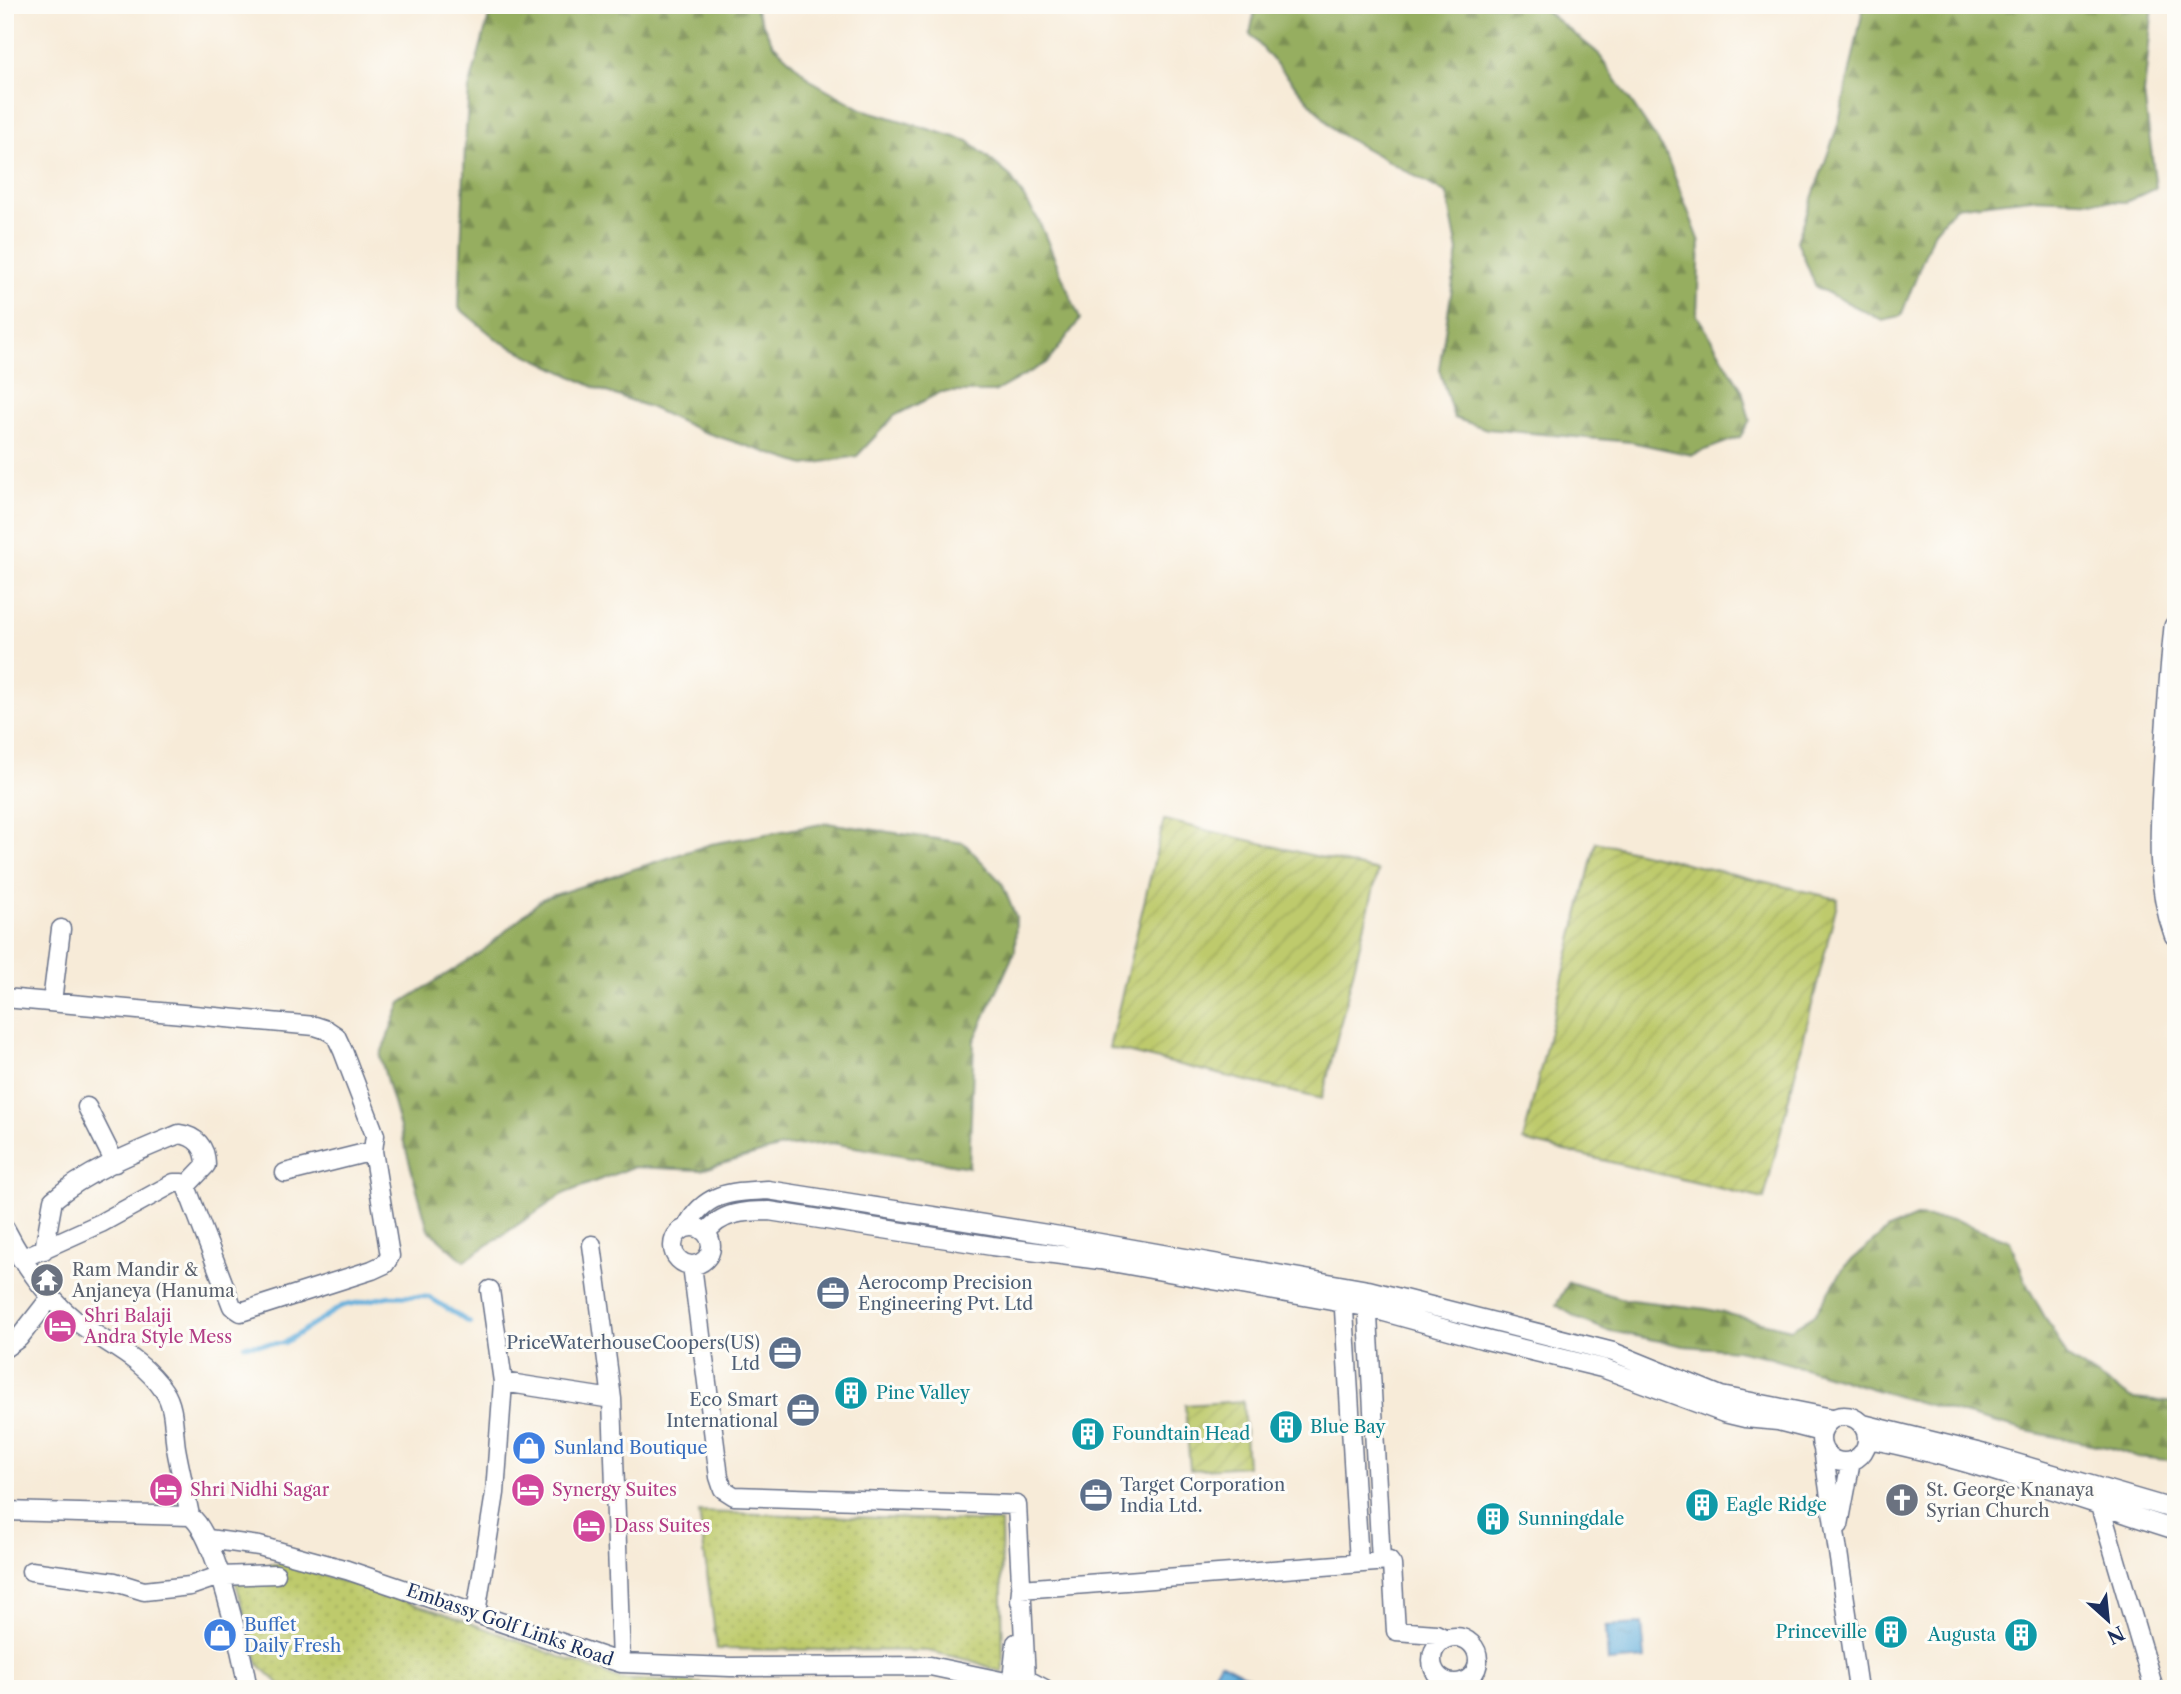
<svg xmlns="http://www.w3.org/2000/svg" width="2181" height="1694" font-family="'Libre Caslon Text',serif">
  <defs>
    <pattern id="grass-dots" width="8" height="8" patternUnits="userSpaceOnUse" patternTransform="scale(1.75)"><rect width="8" height="8" fill="#beca6c"/><path d="M2 2h.1M6 6h.1" fill="none" stroke="#a3ae60" stroke-width="1.8" stroke-linecap="round"/></pattern>
    <pattern id="forest-firs" width="22" height="20" patternUnits="userSpaceOnUse" patternTransform="scale(1.75)"><rect width="22" height="20" fill="#96ae60"/><path d="M5 1l3.5 6h-7zM16 11l3.5 6h-7z" fill="#7a8e52"/></pattern>
    <pattern id="garden-furrows" width="10" height="10" patternUnits="userSpaceOnUse" patternTransform="scale(1.75)"><rect width="10" height="10" fill="#beca6c"/><path d="M-1 1l2-2M0 10L10 0M9 11l2-2" fill="none" stroke="#a3ae60"/></pattern>
    <pattern id="water-ripples" width="26" height="14" patternUnits="userSpaceOnUse" patternTransform="scale(1.75)"><rect width="26" height="14" fill="#63afdc"/><path d="M2 4q2-2 4 0t4 0M15 11q2-2 4 0t4 0" fill="none" stroke="#518fb6"/></pattern>
  </defs>
  <rect width="100%" height="100%" fill="#fdfcf7"/>
  <filter id="ink" filterUnits="userSpaceOnUse"><feTurbulence type="fractalNoise" baseFrequency=".0143" numOctaves="2"/><feDisplacementMap in="SourceGraphic" scale="14" xChannelSelector="R" yChannelSelector="G"/><feConvolveMatrix kernelMatrix="1 2 1 2 8 2 1 2 1" color-interpolation-filters="sRGB"/></filter>
  <filter id="wash" filterUnits="userSpaceOnUse"><feTurbulence type="fractalNoise" baseFrequency=".00686" numOctaves="4" result="noise"/><feDisplacementMap in="SourceGraphic" scale="28" xChannelSelector="R" yChannelSelector="G"/><feGaussianBlur stdDeviation="1.57" result="paint"/><feColorMatrix in="noise" values="0 0 0 0 0 0 0 0 0 0 0 0 0 0 0 0 0 1.4 0 .05"/><feComposite in="paint" operator="in"/></filter>
  <g filter="url(#wash)">
    <rect width="100%" height="100%" fill="#f7ebd8"/>
    <path fill="url(#grass-dots)" stroke="#6c7c65" stroke-width="2" d="M699,1512L1001,1522L1003,1673L973,1661L928,1651L717,1649Z
      M284,1563L452,1616L619,1679L816,1689H285L259,1665L232,1569Z"/>
    <path fill="url(#forest-firs)" stroke="#586e5f" stroke-width="2" d="M492,5H753L773,44L812,81L862,109L968,141L1010,176L1039,221L1080,319L1048,362L994,392H941L894,416L857,456L805,465L701,431L649,407L598,389L499,341L459,308L465,145L469,89Z
      M1256,5H1545L1547,12L1598,53L1665,152L1700,242L1697,315L1742,390L1750,421L1740,437L1692,455L1631,442L1487,429L1454,418L1439,369L1458,251L1447,194L1336,132L1250,34Z
      M1864,5H2153L2144,94L2156,188L2126,202L2031,198L1955,207L1933,233L1901,316L1882,320L1816,287L1797,241L1839,122Z
      M827,823L964,843L1002,883L1016,918L1015,951L974,1041L969,1167L832,1143L781,1147L701,1170L633,1167L565,1193L464,1261L428,1229L380,1056L401,1003L483,951L542,899L711,844Z
      M1916,1217L1956,1220L2010,1241L2028,1287L2068,1358L2133,1399L2176,1403V1461L2137,1457L2111,1448L2026,1431L1896,1396L1764,1356L1736,1350L1684,1346L1606,1330L1579,1319L1556,1305L1569,1282L1623,1299L1707,1309L1791,1329L1815,1314L1845,1266L1888,1229Z"/>
    <path fill="url(#garden-furrows)" stroke="#6c7c65" stroke-width="2" d="M1164,820L1378,871L1322,1099L1109,1048Z
      M1596,842L1838,899L1764,1199L1523,1141Z
      M1243,1401L1247,1466L1190,1470L1185,1405Z"/>
    <path fill="url(#water-ripples)" stroke="#3f6f9d" stroke-width="2" d="M1642,1624L1645,1659L1608,1662L1606,1626Z
      M1220,1662L1268,1687L1267,1689H1236L1212,1676Z"/>
    <g fill="none" stroke-linecap="round" stroke-linejoin="round">
      <path stroke="#63afdc" stroke-width="4.5" d="M244,1345L284,1343L342,1306L390,1296L429,1297L470,1323"/>
    </g>
  </g>
  <g filter="url(#ink)">
    <g fill="none" stroke-linecap="round" stroke-linejoin="round">
      <g stroke="#687189" stroke-width="21">
        <path id="minor" d="M5,998L315,1026L327,1030L336,1036L343,1051L375,1135L373,1151L390,1256L385,1264L372,1270L241,1312L232,1306L186,1186L182,1183H174L101,1223L21,1259
          M52,1002L61,929
          M87,1107L115,1163
          M285,1173L373,1151
          M673 1246a19 19 0 1 1 38 0a19 19 0 1 1-38 0Z
          M5,1228C23,1263 45,1296 76,1321C106,1344 142,1358 164,1391C175,1407 173,1429 176,1448C180,1471 186,1494 190,1516
          M686,1228C704,1192 731,1192 768,1190L1060,1236L1368,1290L1613,1352L1721,1396L1832,1418
          M706,1233C721,1212 745,1211 769,1211L992,1246L1100,1260L1366,1307L1482,1339L1602,1368L1724,1413L1745,1418L1778,1421L1821,1432
          M592,1245L612,1399L621,1663
          M44,1250L53,1200C87,1171 138,1151 179,1134C196,1136 206,1147 206,1165L186,1186
          M692,1265L719,1477L723,1489L734,1496L1017,1505L1026,1679L1024,1689
          M1343,1293L1359,1562
          M1367,1297L1381,1561
          M5,1348L19,1338L51,1297
          M503,1382L612,1399
          M1821 1439a23 23 0 1 1 46 0a23 23 0 1 1-46 0Z
          M1863,1424L1985,1454L2176,1510
          M1868,1439C1972,1459 2074,1498 2176,1530
          M1823,1449L1858,1689
          M2100,1506L2154,1689
          M5,1511L190,1516C216,1532 242,1656 248,1689
          M1839,1525L1851,1461
          M208,1539L259,1546L347,1570L621,1663L731,1667L930,1666L1001,1681L1010,1689
          M31,1571L115,1582L144,1591L190,1586L219,1576L276,1574
          M1020,1601L1021,1589L1389,1561L1392,1565L1396,1631L1436,1634L1446,1639
          M476,1613L495,1493L503,1382L490,1290
          M1432 1660a23 23 0 1 1 46 0a23 23 0 1 1-46 0Z
          M1012,1680L1016,1643
          M1015,1680L1026,1679L1045,1689"/>
      </g>
      <g stroke="#687189" stroke-width="26">
        <path id="major" d="M2176,627C2171,676 2168,724 2165,773C2162,826 2157,882 2176,934"/>
      </g>
      <use href="#minor" stroke="#fff" stroke-width="18"/>
      <use href="#major" stroke="#fff" stroke-width="23"/>
    </g>
  </g>
  <defs>
    <g id="temple-disc" transform="scale(1.75)"><circle r="9.5" fill="#6b7280" stroke="#fdfcf7"/><path d="M0-6L5-2H3V0L6.5 2.5H4V6H1.5V3h-3V6H-4V2.5H-6.5L-3 0V-2H-5Z" fill="#fff"/></g>
    <g id="office-disc" transform="scale(1.75)"><circle r="9.5" fill="#5c6f8a" stroke="#fdfcf7"/><path d="M-6-3h4V-5.5h4V-3h4V5H-6ZM-1-4.5V-3h2v-1.5ZM-6 0V1H6V0Z" fill="#fff"/></g>
    <g id="hotel-disc" transform="scale(1.75)"><circle r="9.5" fill="#d1479c" stroke="#fdfcf7"/><path d="M-6-4.5h1.5V1H6V5H4.5V3h-9V5H-6ZM-4 0a1.8 1.8 0 1 1 3.6 0ZM.5 0V-2.5h3Q6-2.5 6 0Z" fill="#fff"/></g>
    <g id="building-disc" transform="scale(1.75)"><circle r="9.5" fill="#0f9aa8" stroke="#fdfcf7"/><path d="M-4-6H4V6H1V3H-1V6H-4ZM-2.5-4.3h1.7v1.8h-1.7ZM.8-4.3h1.7v1.8H.8ZM-2.5-1h1.7V.8h-1.7ZM.8-1h1.7V.8H.8Z" fill="#fff"/></g>
    <g id="shop-disc" transform="scale(1.75)"><circle r="9.5" fill="#3f7fe0" stroke="#fdfcf7"/><path d="M-5-2.5h2.3a2.7 3.5 0 0 1 5.4 0H5L5.5 6h-11ZM-1.5-2.5h3a1.5 2.3 0 0 0-3 0Z" fill="#fff"/></g>
    <g id="church-disc" transform="scale(1.75)"><circle r="9.5" fill="#6b7280" stroke="#fdfcf7"/><path d="M-1.2-6h2.4v3.5h3.3v2.4h-3.3V6h-2.4V-.1h-3.3v-2.4h3.3Z" fill="#fff"/></g>
  </defs>
  <g fill-rule="evenodd">
    <use href="#temple-disc" x="47" y="1280"/>
    <use href="#office-disc" x="833" y="1293"/>
    <use href="#hotel-disc" x="60" y="1326"/>
    <use href="#office-disc" x="785" y="1353"/>
    <use href="#building-disc" x="851" y="1393"/>
    <use href="#office-disc" x="803" y="1410"/>
    <use href="#building-disc" x="1286" y="1427"/>
    <use href="#building-disc" x="1088" y="1434"/>
    <use href="#shop-disc" x="529" y="1448"/>
    <use href="#hotel-disc" x="166" y="1490"/>
    <use href="#hotel-disc" x="528" y="1490"/>
    <use href="#office-disc" x="1096" y="1495"/>
    <use href="#church-disc" x="1902" y="1500"/>
    <use href="#building-disc" x="1702" y="1505"/>
    <use href="#building-disc" x="1493" y="1519"/>
    <use href="#hotel-disc" x="589" y="1526"/>
    <use href="#building-disc" x="1891" y="1632"/>
    <use href="#shop-disc" x="220" y="1635"/>
    <use href="#building-disc" x="2021" y="1635"/>
  </g>
  <g text-anchor="middle" dominant-baseline="central" stroke-width="6" stroke-linejoin="round" paint-order="stroke">
    <g font-size="18" fill="#5b616d" stroke="#fdfcf7" text-anchor="start">
      <text x="72" y="1270">Ram Mandir &amp;<tspan x="72" dy="21">Anjaneya (Hanuma</tspan></text>
      <text x="1926" y="1490">St. George Knanaya<tspan x="1926" dy="21">Syrian Church</tspan></text>
    </g>
    <g font-size="18" fill="#4e5e75" stroke="#fdfcf7" text-anchor="start">
      <text x="858" y="1283">Aerocomp Precision<tspan x="858" dy="21">Engineering Pvt. Ltd</tspan></text>
      <text x="760" y="1343" text-anchor="end">PriceWaterhouseCoopers(US)<tspan x="760" dy="21">Ltd</tspan></text>
      <text x="778" y="1400" text-anchor="end">Eco Smart<tspan x="778" dy="21">International</tspan></text>
      <text x="1120" y="1485">Target Corporation<tspan x="1120" dy="21">India Ltd.</tspan></text>
    </g>
    <g font-size="18" fill="#b23c85" stroke="#fdfcf7" text-anchor="start">
      <text x="84" y="1316">Shri Balaji<tspan x="84" dy="21">Andra Style Mess</tspan></text>
      <text x="190" y="1490">Shri Nidhi Sagar</text>
      <text x="552" y="1490">Synergy Suites</text>
      <text x="614" y="1526">Dass Suites</text>
    </g>
    <g font-size="18" fill="#0d838f" stroke="#fdfcf7" text-anchor="start">
      <text x="876" y="1393">Pine Valley</text>
      <text x="1310" y="1427">Blue Bay</text>
      <text x="1112" y="1434">Foundtain Head</text>
      <text x="1726" y="1505">Eagle Ridge</text>
      <text x="1518" y="1519">Sunningdale</text>
      <text x="1867" y="1632" text-anchor="end">Princeville</text>
      <text x="1996" y="1635" text-anchor="end">Augusta</text>
    </g>
    <g font-size="18" fill="#366cbe" stroke="#fdfcf7" text-anchor="start">
      <text x="554" y="1448">Sunland Boutique</text>
      <text x="244" y="1625">Buffet<tspan x="244" dy="21">Daily Fresh</tspan></text>
    </g>
    <g font-size="18" fill="#1b2f5e" stroke="#fdfcf7">
      <text transform="translate(510 1625) rotate(19)">Embassy Golf Links Road</text>
    </g>
  </g>
  <rect width="2181" height="1694" fill="none" stroke="#fdfcf7" stroke-width="28"/>
  <g transform="translate(2108 1620) rotate(153)" stroke="#fdfcf7" stroke-width="5" paint-order="stroke">
  <path d="M0-5L12 26L0 18L-12 26Z" fill="#1b2f5e"/>
  <text y="-10" font-size="19" font-weight="bold" text-anchor="middle" fill="#1b2f5e">N</text>
  </g>
</svg>
